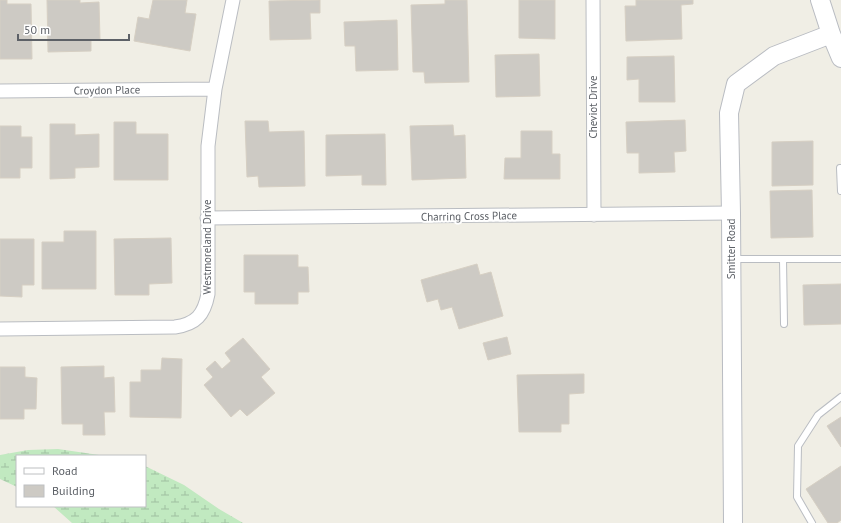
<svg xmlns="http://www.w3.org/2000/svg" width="841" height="523" font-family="'PT Sans',sans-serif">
  <defs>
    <pattern id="wetland-marsh" width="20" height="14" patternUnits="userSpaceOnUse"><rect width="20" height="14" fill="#c1e9c0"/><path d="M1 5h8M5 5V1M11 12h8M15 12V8" fill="none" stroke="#a0c0a0"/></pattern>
  </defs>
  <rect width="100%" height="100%" fill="#f0eee5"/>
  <path fill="url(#wetland-marsh)" d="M58,449L106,456H17V487L0,479V455L28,450Z
    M145,466L184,485L219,509L243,523H72L53,506H145Z"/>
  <path fill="#cdcac4" stroke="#d6cfc3" d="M0,0H7V4H31L32,59H0Z
    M47,0H80V3L99,2L100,40H91V51L48,52Z
    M153,0H187L185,13L196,14L190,51L134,41L138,17L149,19Z
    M320,0V13H310L311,39L270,40L269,1Z
    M445,0H467L469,82L425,83L424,72H413L411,5L445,4Z
    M519,0H555V39L519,38Z
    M636,0H693V4L681,5L682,39L626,41L625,6H636Z
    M397,20L398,70L356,71L355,46H345L344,22Z
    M539,54L540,96L496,97L495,55Z
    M674,56L675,102H639V79L627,80V57Z
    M685,120L686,151L674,152L675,172L639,173V153H627L626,122Z
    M245,121H268L269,132L304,131L305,186L259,187L258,176L247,177Z
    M114,122H136V134H168V180H114Z
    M50,124H75V135L99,134V167L75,168V178L50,179Z
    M453,125L454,136L465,135L466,178L412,180L410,126Z
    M0,126H21V137H32V168H20V178H0Z
    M521,131H552V154H560V179H504L505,158H521Z
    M385,134L386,185H362V175L326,176V135Z
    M813,141V185L772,186V142Z
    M812,190L813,237L771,238L770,191Z
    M64,231H96V289H42V242H64Z
    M171,238L172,283L149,284V295H115L114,239Z
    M0,239H34V285H22V297L0,296Z
    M244,255H298V267H308L309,292H298V304H255V292H244Z
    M477,264L480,275L491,272L503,316L459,329L452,307L441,310L438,299L427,302L421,280Z
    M841,284V324L804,325L803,285Z
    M507,337L511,354L488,360L483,343Z
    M243,338L270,369L261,377L275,393L247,416L240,409L231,417L204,385L213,377L206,369L215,361L222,369L231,361L225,353Z
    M162,358L182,359L181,418L130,417V382H141V370H161Z
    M104,366V378L114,377L115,412H104L105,435H83V424H62L61,367Z
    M0,367H25V377L37,378L36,409H24V419H0Z
    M584,374V393L569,394V424H561V432H519L517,375Z
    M841,417V447L827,426Z
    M841,466V520L837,523H828L806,489Z"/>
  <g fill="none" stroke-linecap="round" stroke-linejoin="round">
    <g stroke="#babdc2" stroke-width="8">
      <path id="lane" d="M840,168L841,191
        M733,259H841
        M783,259L784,324
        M812,523L797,497L798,446L818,415L841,397"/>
    </g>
    <g stroke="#babdc2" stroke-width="15">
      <path id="street" d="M593,0L594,215
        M0,91L215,89
        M207,218L731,213
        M0,329L175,327C196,324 204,315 208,294V146L215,89L233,0"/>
    </g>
    <g stroke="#b9bcc2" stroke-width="20">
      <path id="secondary" d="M820,0L831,34L841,58
        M733,523L731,213L729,113L736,84L774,56L831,34"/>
    </g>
    <use href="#lane" stroke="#fff" stroke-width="6"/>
    <use href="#street" stroke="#fff" stroke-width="13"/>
    <use href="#secondary" stroke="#fff" stroke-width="18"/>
  </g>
  <g text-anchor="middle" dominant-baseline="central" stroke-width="4" stroke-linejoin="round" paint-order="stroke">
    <g font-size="11" fill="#5d6167" stroke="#fff">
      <text transform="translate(107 90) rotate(-1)">Croydon Place</text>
      <text transform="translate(593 107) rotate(-90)">Cheviot Drive</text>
      <text transform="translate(469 216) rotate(-1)">Charring Cross Place</text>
      <text transform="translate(207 247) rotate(-90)">Westmoreland Drive</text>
      <text transform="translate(731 249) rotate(-90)">Smitter Road</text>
    </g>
  </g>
  <rect x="16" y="455" width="130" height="52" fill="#ffffff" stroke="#bec0c2"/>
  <rect x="24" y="468" width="20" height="6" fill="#ffffff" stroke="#bec0c2"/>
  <text x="52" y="475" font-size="12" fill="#5d6167">Road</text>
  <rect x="24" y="485" width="20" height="12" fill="#cdcac4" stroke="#bec0c2"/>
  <text x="52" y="495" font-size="12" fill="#5d6167">Building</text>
  <path d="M18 34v6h111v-6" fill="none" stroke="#5d6167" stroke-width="2"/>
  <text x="24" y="34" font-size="12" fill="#5d6167" stroke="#ffffff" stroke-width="3" paint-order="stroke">50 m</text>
</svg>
